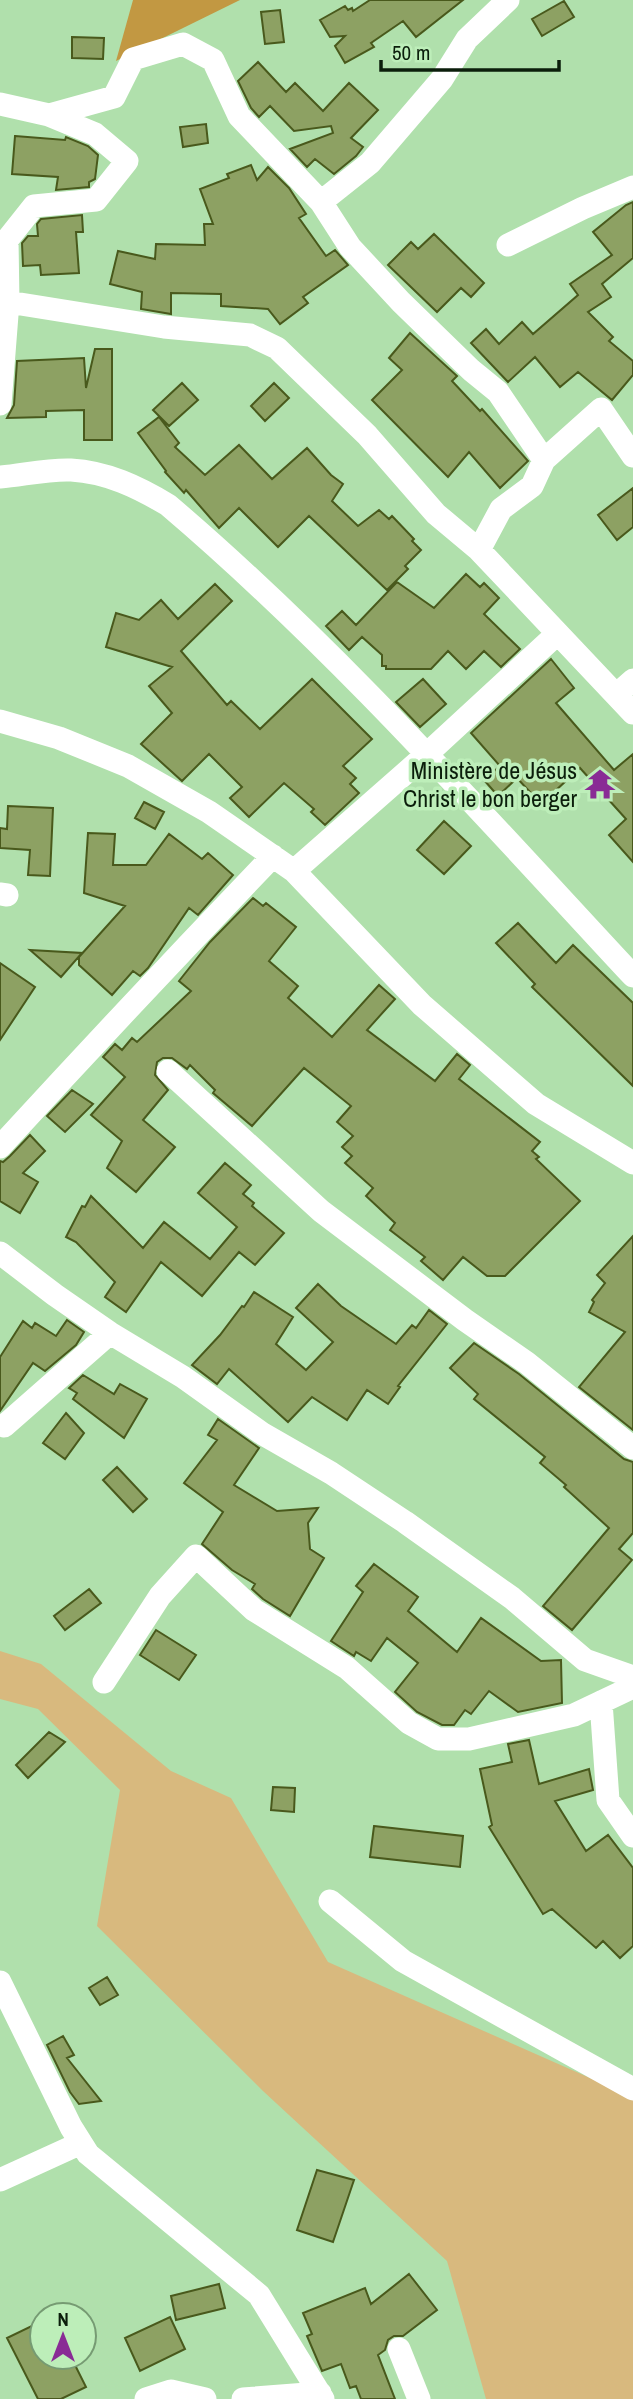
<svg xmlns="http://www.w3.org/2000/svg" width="633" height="2399" font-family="'Archivo Narrow',sans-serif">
  <rect width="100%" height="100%" fill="#b0e0ac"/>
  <path fill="#d8b97e" d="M0,1651L41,1664L171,1771L231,1798L328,1962L633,2097V2399H486L447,2261L263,2091L97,1926L120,1790L38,1709L0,1699Z"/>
  <path fill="#c29842" d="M133,0H240L116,61Z"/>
  <path fill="#8da163" stroke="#49591c" stroke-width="2" d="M370,0H463L416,37L403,21L371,43L374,47L345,63L335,46L345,36L330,37L320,20L345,6L348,10L352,8L353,11Z
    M564,1L574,17L542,36L532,19Z
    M280,10L284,42L265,44L261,12Z
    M72,37L104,38L103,59L72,58Z
    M258,62L286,92L295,83L323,111L349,83L378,110L351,138L363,147L356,156L334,174L315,159L307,167L290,149L333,133L331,126L294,131L270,106L259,117L251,108L238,81Z
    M206,124L208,143L183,147L180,127Z
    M15,136L65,140L66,137L88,146L98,155L95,179L89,182V187L56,190L58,177L12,174Z
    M251,165L257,180L268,167L289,188L306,214L299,218L326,256L335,250L348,265L303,297L308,303L280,324L268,309L221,306V294L171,293V314L141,309L142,292L110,284L118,251L155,259L156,244L205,245L204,224H213L200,189L229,178L227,174Z
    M633,202V258L602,284L611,297L588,312L613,337L609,341L633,361V375L612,400L578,372L560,387L535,357L508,382L471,343L486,329L499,344L522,322L533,334L578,295L570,284L612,255L593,232L626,205Z
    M82,215L83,232H76L79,273L41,275L40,265L23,266L22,243L28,236H38L37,224L41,219Z
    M434,234L484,283L471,297L461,288L437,312L388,265L411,242L418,249Z
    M410,333L457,376L452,381L480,411L482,409L528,461L500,488L469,452L448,477L372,400L402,370L389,358Z
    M95,349H112V440H84V410L46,411V417L7,418L14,405L17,361L84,358L86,388Z
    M182,383L198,400L169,426L153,410Z
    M274,383L289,398L265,421L251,406Z
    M159,417L179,443L175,447L205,475L239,445L272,479L307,448L331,475L343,484L332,501L358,526L379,510L389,519L392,516L414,539L412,541L421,550L405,566L408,569L387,590L309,516L278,547L239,508L219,528L186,490L184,493L165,472L166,471L138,433Z
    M633,488V527L617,540L598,515Z
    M466,574L480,587L484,583L499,598L484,614L520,649L501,667L484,651L466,669L448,651L431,669H386V666H382V655L362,637L349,650L326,626L342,611L356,625L397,582L434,608Z
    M215,584L232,601L181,651L227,705L231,701L260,729L312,679L372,739L343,766L356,778L350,784L359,793L325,825L311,812L314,809L284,783L249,817L230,798L242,787L209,754L182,781L141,744L172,713L149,686L172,667L106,647L116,613L139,620L161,600L178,619Z
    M551,659L574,688L556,703L614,770L633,754V862L609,835L626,819L580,768L541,804L517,778L498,796L484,780L500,766L471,733Z
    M423,679L446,704L420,727L396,702Z
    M144,802L164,812L155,829L135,818Z
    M8,806L53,808L50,876L28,875L30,850L0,848V828L7,829Z
    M444,821L471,846L444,874L417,850Z
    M88,833L115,834L113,865H146L169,834L202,859L208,853L233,875L198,915L189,908L148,968L140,976L133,971L112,995L79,965V957L125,906L84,893Z
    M253,898L263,906L266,903L296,927L269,961L298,986L288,998L332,1037L379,985L395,999L367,1030L435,1081L457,1054L470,1065L459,1079L540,1142L532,1151L539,1157L536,1159L580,1201L505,1276H487L463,1257L443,1280L421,1261L425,1257L390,1230L395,1223L366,1196L373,1188L345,1163L352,1156L342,1147L353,1136L337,1122L351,1106L304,1068L252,1126L213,1093L215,1090L190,1065L187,1069L172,1058H163L157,1062L155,1075L168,1090L143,1120L175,1147L136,1192L107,1168L122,1141L91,1115L125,1077L103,1057L115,1044L122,1050L132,1038L137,1042L191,991L179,981L210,942Z
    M518,923L556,963L573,945L633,1003V1086L532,987L535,984L496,943Z
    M30,950L82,953L61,977Z
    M0,963L35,987L0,1040Z
    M72,1090L93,1104L65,1132L47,1116Z
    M30,1135L45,1151L23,1173L38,1182L20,1213L0,1201V1161L3,1162L10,1156Z
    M225,1163L251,1185L243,1194L254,1203L252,1206L284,1233L255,1265L239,1252L202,1296L161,1262L126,1312L105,1297L115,1282L76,1242L66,1237L82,1206L85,1207L91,1196L143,1248L164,1222L210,1259L237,1227L198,1193Z
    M633,1236V1430L579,1387L625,1332L589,1312L594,1302L592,1300L605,1283L597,1275Z
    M318,1284L341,1306L396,1344L412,1325L416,1328L429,1310L447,1324L398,1386L400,1387L388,1404L367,1390L347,1420L312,1397L288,1422L229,1369L217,1384L192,1365L220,1335L242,1306L244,1307L254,1292L293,1317L276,1344L306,1370L333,1342L296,1308Z
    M67,1320L84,1332L76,1345L45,1371L33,1363L0,1411V1357L23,1321L32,1328L35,1323L56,1336Z
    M474,1343L519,1374L624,1459L633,1462V1533L619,1549L632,1560L572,1630L543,1606L609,1528L564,1487L566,1485L540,1463L545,1457L474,1399L478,1394L450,1368Z
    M83,1375L114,1394L120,1384L147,1399L124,1438L73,1399L77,1393L69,1388Z
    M66,1413L84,1433L65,1459L43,1443Z
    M218,1419L259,1448L234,1485L277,1511L318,1508L308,1523L310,1549L324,1558L290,1616L263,1599L252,1589L255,1584L232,1570L202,1544L223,1512L184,1483L217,1440L208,1435Z
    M117,1467L147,1499L133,1512L103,1480Z
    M374,1564L418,1597L408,1611L457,1652L481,1618L541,1661L561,1660L562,1703L518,1712L489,1691L471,1714L465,1710L454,1725H442L417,1712L395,1692L418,1663L387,1638L371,1661L356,1652L354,1656L331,1641L363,1592L356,1586Z
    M89,1589L101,1603L65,1630L54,1616Z
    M156,1630L196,1655L179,1680L140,1655Z
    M49,1732L65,1742L28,1778L16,1765Z
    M529,1740L539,1784L589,1769L593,1790L555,1801L586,1851L608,1835L633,1868V1946L620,1958L603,1941L596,1948L552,1909L543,1914L489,1827L492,1825L480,1769L512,1762L508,1744Z
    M273,1787L295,1788L294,1812L271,1810Z
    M374,1826L463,1836L460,1867L370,1857Z
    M107,1977L118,1995L100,2005L89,1988Z
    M63,2036L74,2055L67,2058L101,2101L79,2104L70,2092L47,2045Z
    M317,2170L354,2180L333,2242L297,2230Z
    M409,2274L437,2310L403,2336H394L388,2340L385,2350L378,2355L395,2399H361L356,2386L350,2388L341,2364L322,2371L307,2336L312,2334L303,2313L365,2288L371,2304Z
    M219,2284L225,2308L176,2320L171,2296Z
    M170,2317L185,2349L140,2371L125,2338Z
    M42,2321V2357H71L86,2387L61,2399H38L7,2338Z"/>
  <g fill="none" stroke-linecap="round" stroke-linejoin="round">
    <path stroke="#fff" stroke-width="23" d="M0,104L49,115
      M321,202L370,163L442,79L467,39L508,0
      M508,245L583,208L633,187
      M8,302L164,327L250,335L277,348L367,435L436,514L479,550L633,713
      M0,404L8,302L7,240L34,206L96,200L127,161L95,134L49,115L114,97L133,59L183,44L213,60L239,116L321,202L350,247L401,302L471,370L498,392L544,460L532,486L501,509L479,550
      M544,460L601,409L633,456
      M0,477C23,475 48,469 71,470C107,472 138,487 168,505C335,647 484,816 633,976
      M616,695L633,680
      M0,721L59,738L128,766L209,812L294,871L422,1005L536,1104L633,1163
      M294,871L427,754L557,634
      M0,894L7,895
      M168,1071L321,1211L465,1320L527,1363L633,1448
      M0,1147C90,1049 181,952 273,856
      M0,1253L55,1295L110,1333L183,1377L263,1434L331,1473L405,1522L512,1598L585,1660L633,1677
      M4,1426L110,1333
      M104,1682L160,1596L196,1556L254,1610L347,1668L409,1723L438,1739H469L574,1715L633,1687
      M601,1702L608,1800L633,1836
      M330,1901L403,1961L633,2089
      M0,1982L71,2127L88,2154L259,2295L323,2399
      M0,2180L81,2143
      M399,2349L419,2399
      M146,2399L171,2391L205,2399
      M243,2399L320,2393"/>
  </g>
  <defs>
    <g id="temple-bare" transform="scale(2.415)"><path d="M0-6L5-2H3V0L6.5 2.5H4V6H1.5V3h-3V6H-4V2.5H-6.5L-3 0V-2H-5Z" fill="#892b95" stroke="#bdeeb9" stroke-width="2.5" paint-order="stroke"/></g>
  </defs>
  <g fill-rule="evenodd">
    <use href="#temple-bare" x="600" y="784"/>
  </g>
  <g text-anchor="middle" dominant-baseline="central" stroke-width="7" stroke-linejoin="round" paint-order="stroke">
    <g font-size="24" fill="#0b1e0b" stroke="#bdeeb9" text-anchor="end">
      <text x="577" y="770">Ministère de Jésus<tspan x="577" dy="28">Christ le bon berger</tspan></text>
    </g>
  </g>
  <g transform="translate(63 2336)"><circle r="33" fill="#bdeeb9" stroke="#769b73" stroke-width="2"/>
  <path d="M0-5L12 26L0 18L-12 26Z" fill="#892b95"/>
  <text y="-10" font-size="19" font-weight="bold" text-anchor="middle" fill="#0b1e0b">N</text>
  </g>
  <path d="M381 60v10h178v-10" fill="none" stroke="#0b1e0b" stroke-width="3.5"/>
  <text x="392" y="60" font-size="21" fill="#0b1e0b" stroke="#bdeeb9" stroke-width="5" paint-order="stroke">50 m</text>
</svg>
